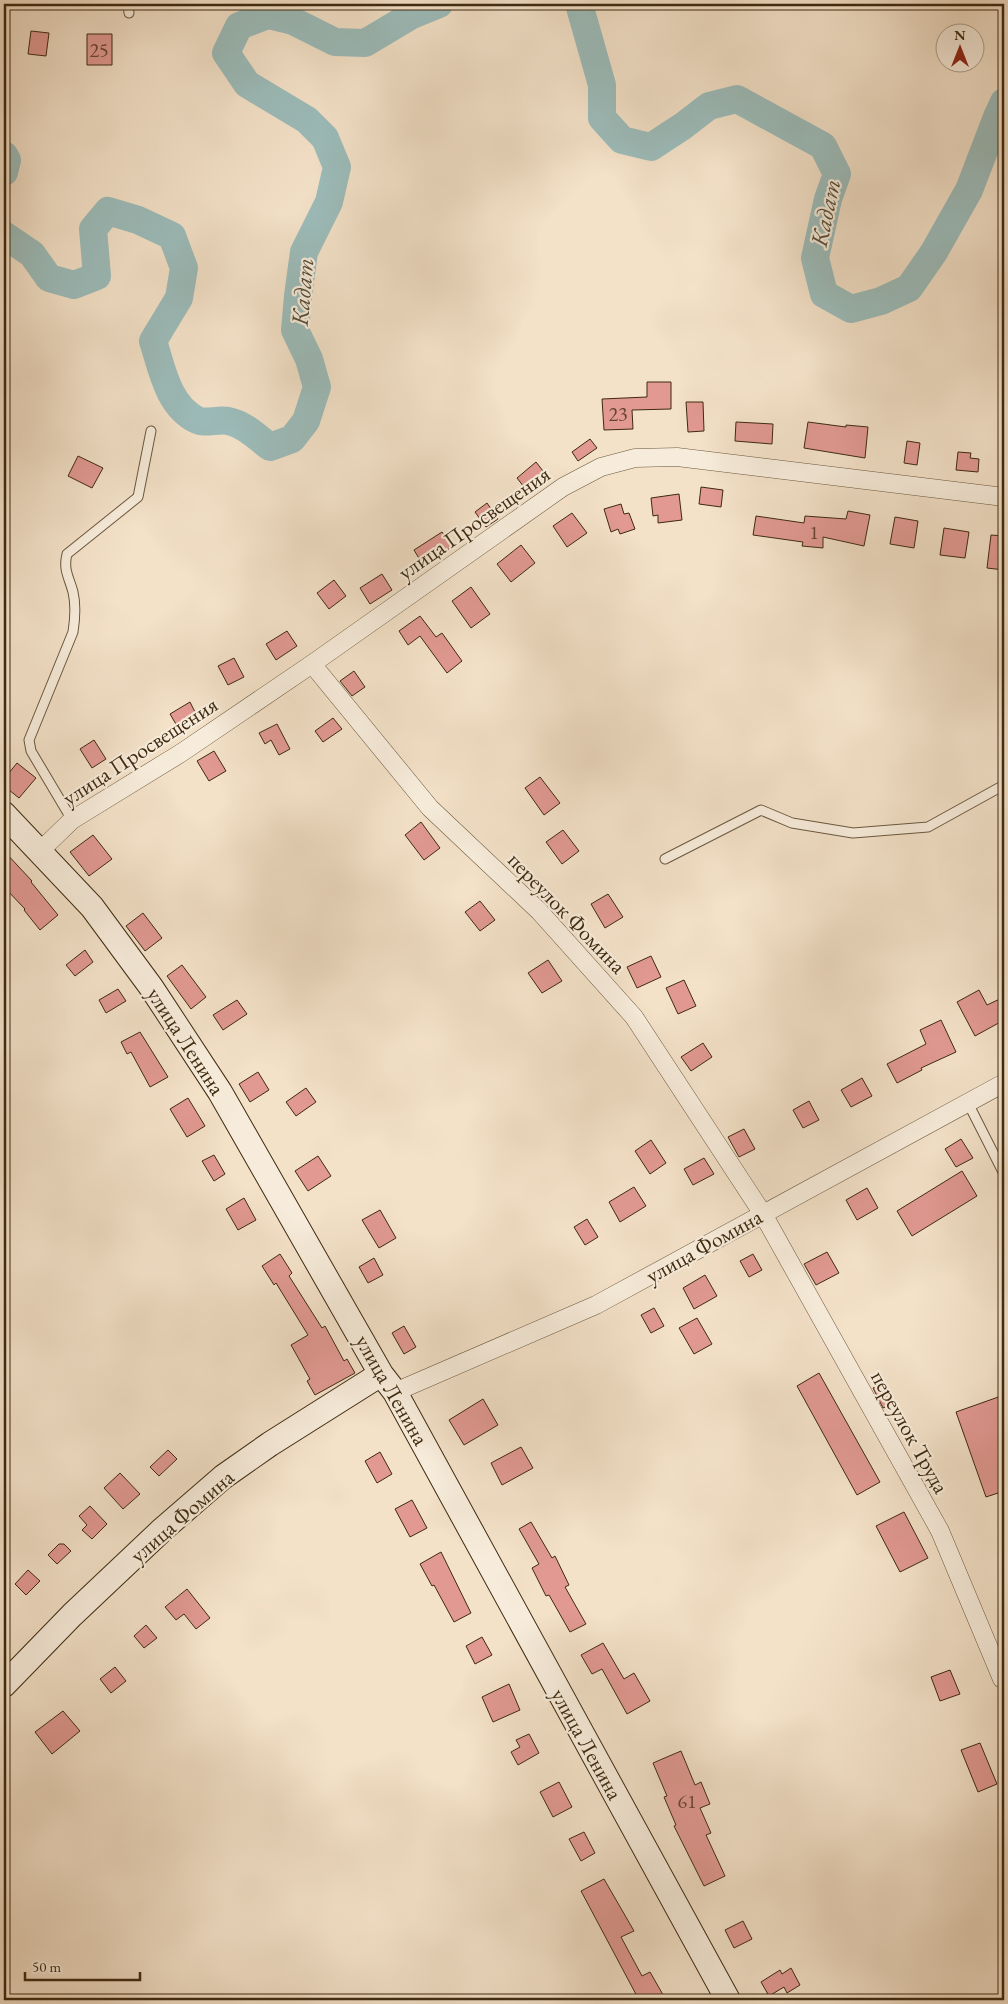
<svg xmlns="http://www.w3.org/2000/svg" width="1008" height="2004" font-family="'EB Garamond',serif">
  <rect width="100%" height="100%" fill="#f3e1c8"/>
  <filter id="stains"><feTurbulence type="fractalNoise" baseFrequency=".004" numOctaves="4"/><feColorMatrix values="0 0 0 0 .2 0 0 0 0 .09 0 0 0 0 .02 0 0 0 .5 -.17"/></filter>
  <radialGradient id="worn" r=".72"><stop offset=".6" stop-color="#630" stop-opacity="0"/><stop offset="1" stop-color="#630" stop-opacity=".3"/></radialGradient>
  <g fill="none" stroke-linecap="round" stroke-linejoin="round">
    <path stroke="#9cbcba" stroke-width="28" d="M579,4L602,85V118L622,140L651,147L683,126L709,106L737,99L823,146L837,174L828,199L815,258L824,294L851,309L881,301L909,288L934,252L969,190L997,117L1004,102
      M4,155L7,160L4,172
      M4,235L32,254L49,278L74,285L97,276L93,229L108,211L138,220L172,236L184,268L179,298L153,341C162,369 168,406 197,420C205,424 218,419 228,421C244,424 257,437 270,447L292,439L306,421L317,387L309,359L295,330L298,296L304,252L329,202L337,167L325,138L307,120L247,84L226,53L239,26L268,15L293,21L335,42L365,43L412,15L439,4"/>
  </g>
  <path fill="#e19992" stroke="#3e2a10" d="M31,31L49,33L46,56L28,54Z
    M87,34H112V65H87Z
    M647,382H671V409L632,410L633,429L604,430L602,399L647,397Z
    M686,402H703L704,431L688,432Z
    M736,422L773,424L772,444L735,441Z
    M808,422L846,427V425L868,427L865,458L804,448Z
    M590,439L597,448L578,461L572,452Z
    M907,441L920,443L917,465L904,463Z
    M958,452L971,453L970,458L979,459L978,472L956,470Z
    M78,456L103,468L92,488L68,476Z
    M536,462L547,476L527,491L517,478Z
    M701,487L723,490L721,507L699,504Z
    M679,494L682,520L658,523V515L653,516L651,498Z
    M487,503L498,519L486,527L475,512Z
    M621,504L624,514L629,513L635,529L620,534L618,529L611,532L604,509Z
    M848,511L870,515L864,546L823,537V548L802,546L803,542L753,535L756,516L804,523L805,516L846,519Z
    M572,513L587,533L567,547L553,526Z
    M895,517L918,521L914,548L890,544Z
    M944,528L969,532L965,558L940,555Z
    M442,532L452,547L423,565L414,550Z
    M991,535L1004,536V570L987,568Z
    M521,545L535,563L511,582L497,564Z
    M382,574L392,590L370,604L360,588Z
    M334,580L346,596L329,609L317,593Z
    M471,587L490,614L471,628L452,601Z
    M420,616L436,637L442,633L462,661L447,673L420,636L408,645L399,631Z
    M287,631L297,646L276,660L266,644Z
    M234,658L244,677L228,685L218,666Z
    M354,671L365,687L352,696L340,681Z
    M190,702L196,714L177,726L170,714Z
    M333,718L342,729L323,742L315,731Z
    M277,724L290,749L279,755L271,740L265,744L259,733Z
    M94,740L106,759L92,768L80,749Z
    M214,751L226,771L209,781L197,761Z
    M17,763L36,778L19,798L4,786V779Z
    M540,777L560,803L544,815L525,788Z
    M421,822L440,848L424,860L405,835Z
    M563,830L579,851L562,864L546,842Z
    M93,835L112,859L89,876L70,852Z
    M4,851L32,881L31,882L58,915L40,930L24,910L25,909L4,887Z
    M608,894L623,917L605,928L591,904Z
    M480,901L495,920L480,931L465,912Z
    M143,913L162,938L145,951L126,926Z
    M85,950L93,962L75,976L66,965Z
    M651,956L661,977L637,988L627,967Z
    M548,960L562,981L542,993L528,973Z
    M182,965L206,997L191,1009L167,976Z
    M684,980L696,1006L678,1014L666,988Z
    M118,989L126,1001L106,1013L99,1000Z
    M979,990L987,1005L1004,997V1020L975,1036L957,1002Z
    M237,1000L247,1014L223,1030L213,1015Z
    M941,1020L956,1052L921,1068L922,1070L897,1083L887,1064L926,1044L920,1030Z
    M140,1032L168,1077L150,1087L131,1052L127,1054L121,1042Z
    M703,1043L712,1057L691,1071L681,1057Z
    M258,1072L269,1090L250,1102L239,1084Z
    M862,1078L872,1096L851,1107L841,1090Z
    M306,1088L316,1102L296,1116L286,1102Z
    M188,1098L205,1126L187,1137L170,1109Z
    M809,1101L819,1120L803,1128L793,1110Z
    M744,1129L755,1149L739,1157L728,1137Z
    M961,1139L973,1158L956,1167L945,1149Z
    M651,1140L666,1163L650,1174L635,1151Z
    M214,1155L225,1174L214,1181L202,1161Z
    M318,1156L331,1176L308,1191L295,1171Z
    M704,1158L714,1174L693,1185L684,1169Z
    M962,1171L977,1196L912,1236L897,1211Z
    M634,1187L646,1206L620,1222L609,1202Z
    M867,1188L878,1208L857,1220L846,1200Z
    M244,1198L256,1220L238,1230L226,1209Z
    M380,1210L396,1238L379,1248L362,1220Z
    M587,1219L598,1237L585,1245L574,1227Z
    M827,1252L839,1273L816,1285L804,1264Z
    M280,1254L292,1273L289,1276L322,1328L325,1326L344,1361L347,1359L355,1373L315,1395L307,1381L310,1379L291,1345L308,1335L276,1283L274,1285L262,1266Z
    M753,1254L762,1270L749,1277L740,1261Z
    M374,1258L383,1275L368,1283L359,1267Z
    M705,1275L717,1296L694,1309L683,1288Z
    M654,1308L664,1326L651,1333L641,1315Z
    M697,1318L712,1344L694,1354L679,1328Z
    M404,1326L416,1347L404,1354L392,1333Z
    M819,1373L880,1482L857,1495L797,1386Z
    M884,1383L894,1403L883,1408L873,1388Z
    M1004,1395V1491L986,1497L956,1412Z
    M483,1399L498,1425L464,1445L449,1420Z
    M521,1447L533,1468L502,1485L491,1463Z
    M168,1450L177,1459L159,1476L150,1467Z
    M380,1452L392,1474L377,1483L365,1461Z
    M120,1473L140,1494L123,1509L104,1488Z
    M412,1500L427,1528L410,1537L395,1509Z
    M90,1506L107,1524L92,1539L82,1530L87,1525L79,1516Z
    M904,1512L928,1558L900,1572L876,1526Z
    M531,1522L552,1558L555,1556L569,1585L565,1587L586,1624L570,1632L549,1595L546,1596L532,1568L539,1564L519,1529Z
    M59,1544H64L71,1551L57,1564L48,1555Z
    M441,1552L471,1613L454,1622L434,1585L432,1586L420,1564Z
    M28,1570L40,1581L26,1595L15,1584Z
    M187,1589L210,1618L196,1629L184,1614L176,1620L165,1607Z
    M146,1625L157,1638L144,1648L134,1636Z
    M482,1637L492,1655L475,1664L466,1646Z
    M603,1643L624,1679L634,1673L650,1701L627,1714L602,1669L592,1674L581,1655Z
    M115,1667L126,1681L111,1693L100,1679Z
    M950,1670L960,1694L940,1701L931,1677Z
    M509,1684L520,1710L493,1722L482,1697Z
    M63,1711L80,1731L52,1754L35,1732Z
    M529,1734L539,1753L518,1765L511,1752L520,1747L516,1740Z
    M980,1743L997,1784L978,1792L961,1750Z
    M681,1751L695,1785L701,1782L710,1804L700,1808L711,1833L706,1835L725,1876L704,1886L674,1826L676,1825L664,1797L667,1796L653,1763Z
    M559,1782L572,1807L553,1817L540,1792Z
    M584,1832L595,1853L581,1861L569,1839Z
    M604,1879L634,1931L621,1937L642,1976L650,1972L666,2000H639L581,1891Z
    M743,1921L752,1939L734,1948L725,1930Z
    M791,1968L800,1985L787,1993L784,1987L769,1996L761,1982L780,1970L782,1974Z"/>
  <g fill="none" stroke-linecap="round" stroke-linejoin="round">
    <g stroke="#6b583e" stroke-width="11">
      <path id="lane" d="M128,4L129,13
        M72,820L31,751L29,740L73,632C75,619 76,605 73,592C69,577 63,570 67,554L138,497L151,431
        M665,859L761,810L792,823L853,833L928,827L1004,785
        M968,1103L1004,1174"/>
    </g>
    <g stroke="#6b583e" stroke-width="19">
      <path id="street" d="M312,664L430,808L539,911L634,1017L763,1214L940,1531L1002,1679
        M40,851L72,820L181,753L312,664L563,487L601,467L635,458L677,457L1004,497
        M395,1392L596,1305L1004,1083"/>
    </g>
    <g stroke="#3e2a10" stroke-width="26">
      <path id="secondary" d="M4,814L92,907L151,987L220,1092L381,1374L395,1392L728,2000
        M4,1685L72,1615L163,1529L223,1477L270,1444L381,1374"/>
    </g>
    <use href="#lane" stroke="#f7ecdb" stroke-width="9"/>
    <use href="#street" stroke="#f7ecdb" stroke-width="18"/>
    <use href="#secondary" stroke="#f7ecdb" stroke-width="24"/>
  </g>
  <g text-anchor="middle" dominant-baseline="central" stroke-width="4.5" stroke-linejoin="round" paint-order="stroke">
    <g font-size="20" fill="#674630">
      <text x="99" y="50">25</text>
      <text x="618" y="414">23</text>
      <text x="814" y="532">1</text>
      <text x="687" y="1801">61</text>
    </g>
    <g font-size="22" fill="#3e2a10" stroke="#f7ecdb">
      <text transform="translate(474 523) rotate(-35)">улица Просвещения</text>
      <text transform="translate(140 751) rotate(-33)">улица Просвещения</text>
      <text transform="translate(567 913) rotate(46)">переулок Фомина</text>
      <text transform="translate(186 1041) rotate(57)">улица Ленина</text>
      <text transform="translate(704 1246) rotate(-29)">улица Фомина</text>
      <text transform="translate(392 1390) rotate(60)">улица Ленина</text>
      <text transform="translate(910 1432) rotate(61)">переулок Труда</text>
      <text transform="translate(182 1516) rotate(-41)">улица Фомина</text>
      <text transform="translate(587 1744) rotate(61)">улица Ленина</text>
    </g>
    <g font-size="24" font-style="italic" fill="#564e3a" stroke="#f7ecdb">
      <text transform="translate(825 213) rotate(-78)">Кадат</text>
      <text transform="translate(302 292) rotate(-85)">Кадат</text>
    </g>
  </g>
  <rect width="1008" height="2004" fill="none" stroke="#f3e1c8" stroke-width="20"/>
  <rect x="5" y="5" width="998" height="1994" fill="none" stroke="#3e2a10" stroke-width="2.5"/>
  <rect x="10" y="10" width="988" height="1984" fill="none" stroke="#3e2a10"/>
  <g transform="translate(960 48)"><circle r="24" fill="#f7ecdb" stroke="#ad9e8a"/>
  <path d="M0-4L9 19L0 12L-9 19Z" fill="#8f2418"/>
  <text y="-8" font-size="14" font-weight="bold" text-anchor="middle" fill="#3e2a10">N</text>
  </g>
  <path d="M25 1972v8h115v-8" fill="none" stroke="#3e2a10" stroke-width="2.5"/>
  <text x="32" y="1972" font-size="15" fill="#3e2a10" stroke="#f7ecdb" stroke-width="4" paint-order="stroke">50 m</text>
  <rect width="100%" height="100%" filter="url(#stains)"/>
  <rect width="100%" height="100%" fill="url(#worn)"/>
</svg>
